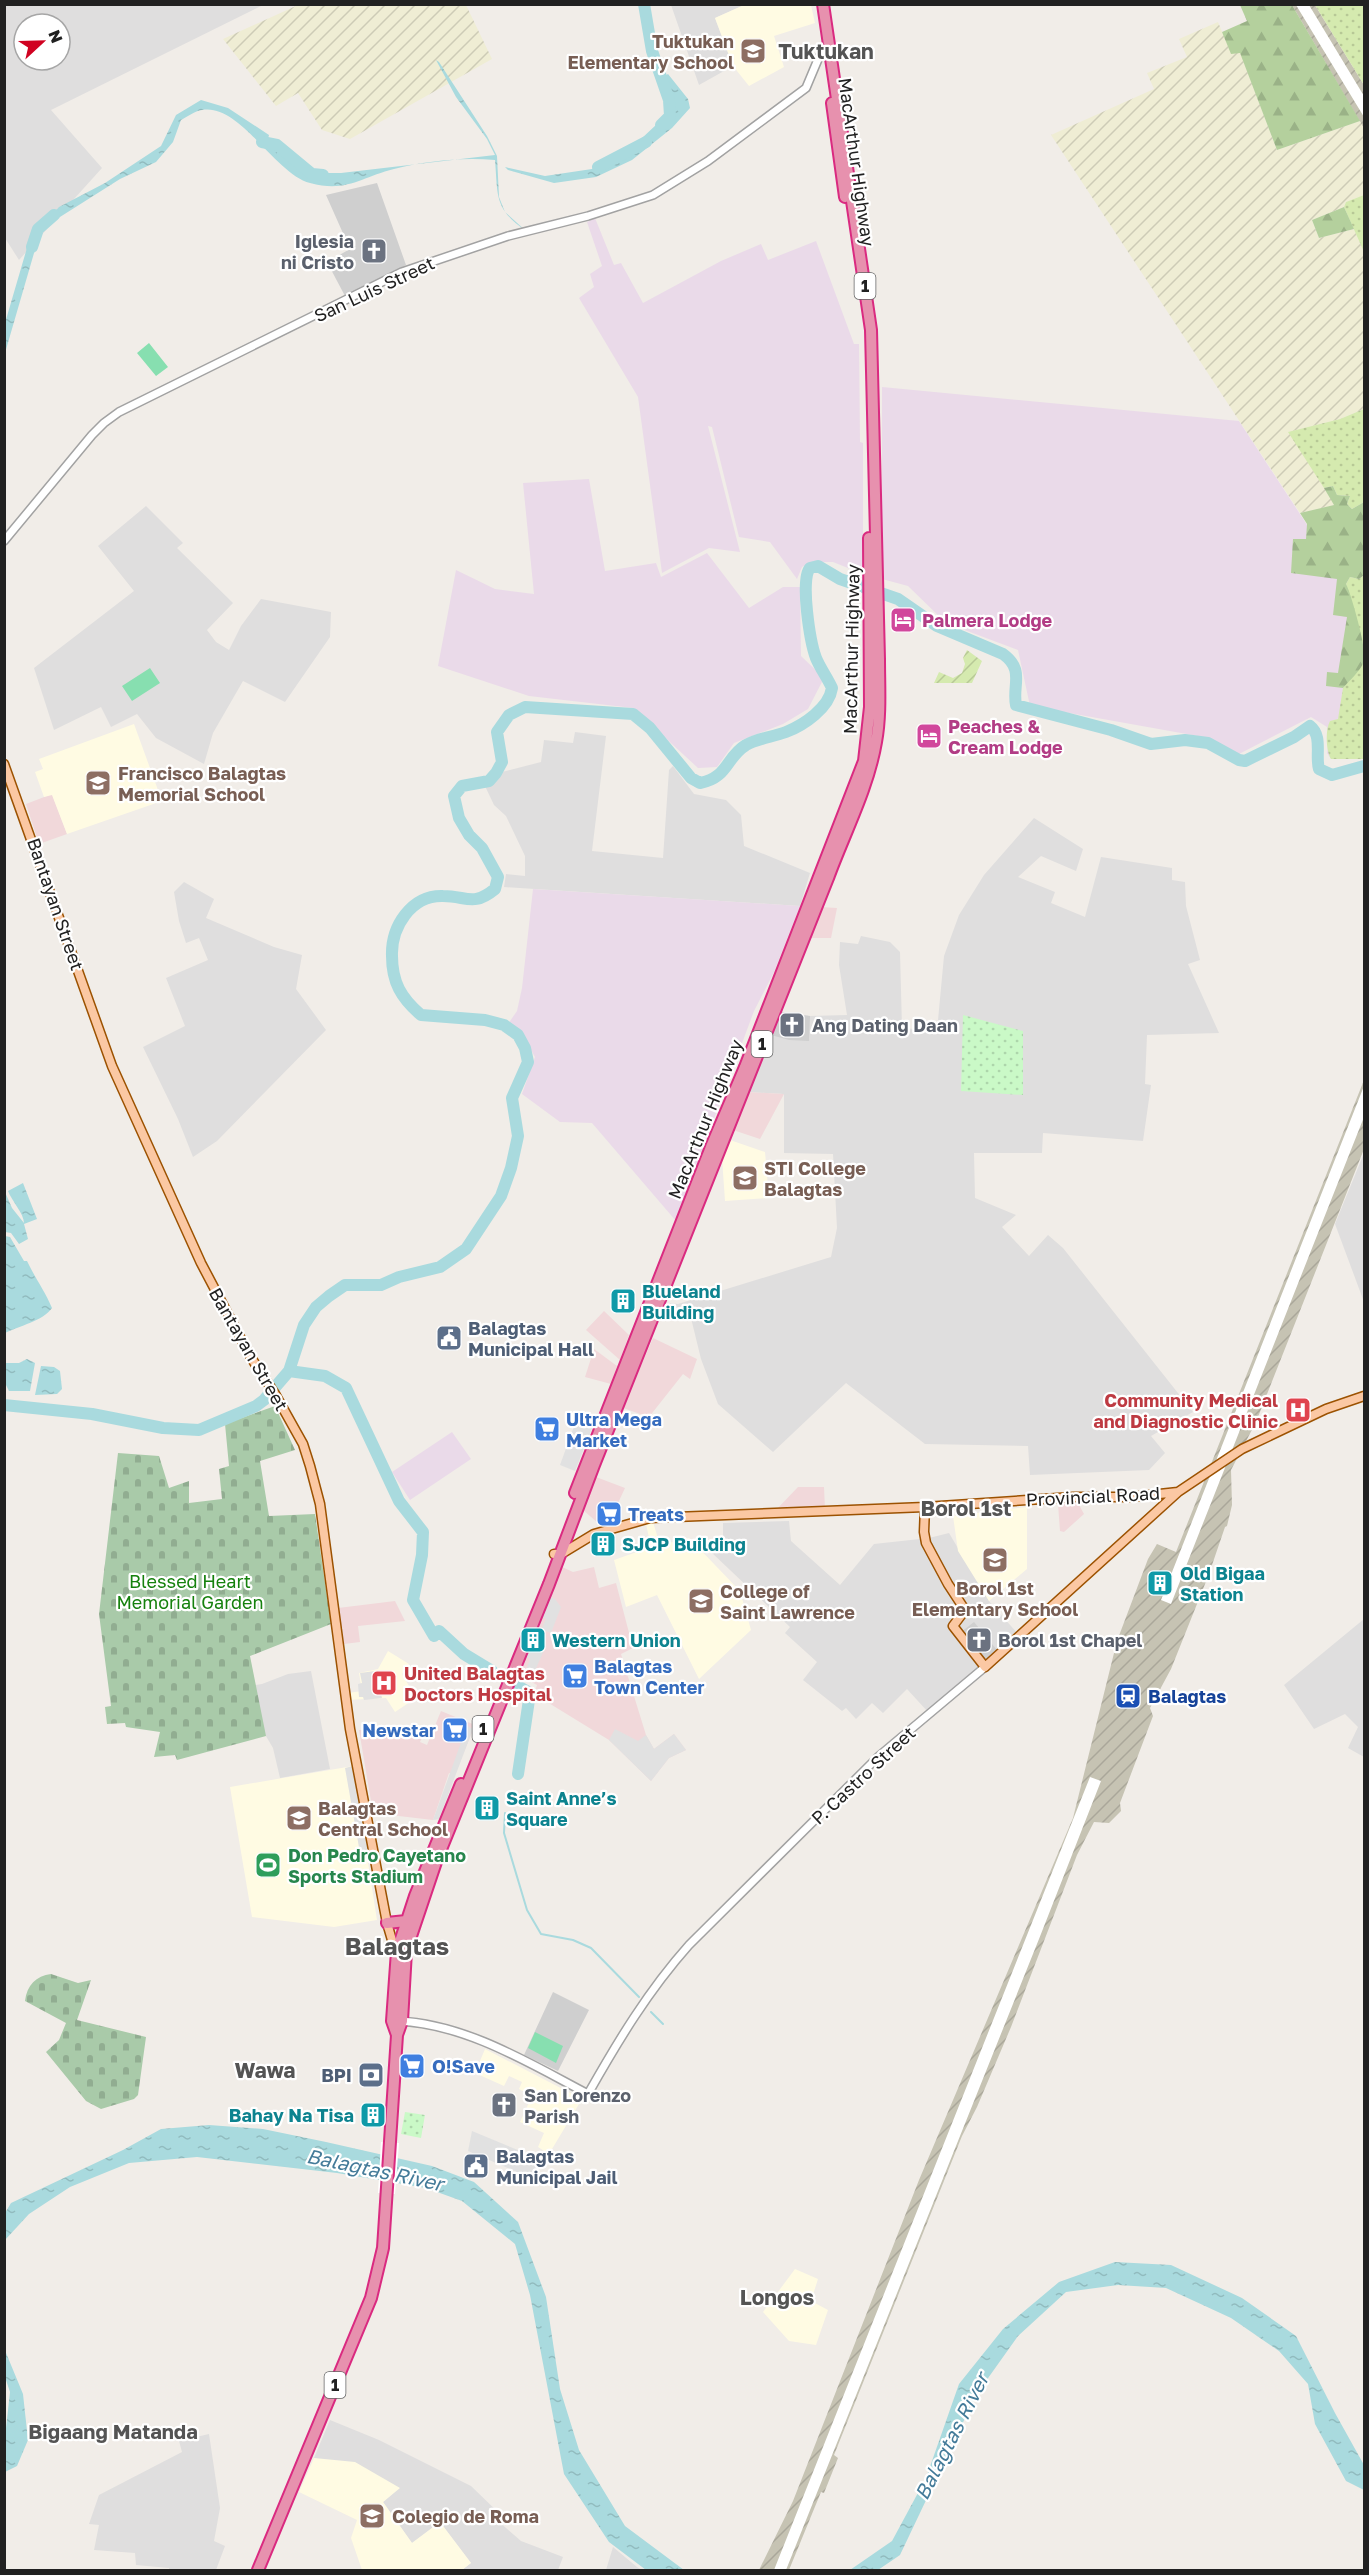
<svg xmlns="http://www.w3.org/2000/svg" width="1369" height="2575" font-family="'Golos Text',sans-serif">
  <defs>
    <pattern id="construction-furrows" width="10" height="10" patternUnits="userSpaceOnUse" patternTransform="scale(1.5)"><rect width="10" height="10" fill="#c6c3b3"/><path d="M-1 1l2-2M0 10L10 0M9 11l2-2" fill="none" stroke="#aaa79a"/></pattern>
    <pattern id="farmland-furrows" width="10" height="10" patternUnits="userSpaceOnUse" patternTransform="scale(1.5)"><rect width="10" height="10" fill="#efedd4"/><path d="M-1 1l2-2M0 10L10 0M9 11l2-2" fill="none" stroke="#cdcbb6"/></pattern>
    <pattern id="grass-dots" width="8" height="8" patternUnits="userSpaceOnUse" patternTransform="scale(1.5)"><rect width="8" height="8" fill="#d5eaaf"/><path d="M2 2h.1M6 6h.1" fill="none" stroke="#b7c896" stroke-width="1.8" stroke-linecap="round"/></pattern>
    <pattern id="forest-firs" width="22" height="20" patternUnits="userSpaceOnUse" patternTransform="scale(1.5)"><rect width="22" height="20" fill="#b4d09d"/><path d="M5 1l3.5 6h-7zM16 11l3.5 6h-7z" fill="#9ab287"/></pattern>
    <pattern id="cemetery-stones" width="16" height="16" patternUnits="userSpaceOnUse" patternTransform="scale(1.5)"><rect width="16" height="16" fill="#a9caa9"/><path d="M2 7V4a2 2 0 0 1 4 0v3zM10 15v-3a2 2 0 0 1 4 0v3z" fill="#91ad91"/></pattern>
    <pattern id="park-dots" width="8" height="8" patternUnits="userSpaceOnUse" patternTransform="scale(1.5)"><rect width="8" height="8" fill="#caf9c7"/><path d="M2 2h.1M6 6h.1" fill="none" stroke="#add5ab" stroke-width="1.8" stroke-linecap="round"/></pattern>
    <pattern id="garden-furrows" width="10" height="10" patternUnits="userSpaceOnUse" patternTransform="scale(1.5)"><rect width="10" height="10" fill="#d5eaaf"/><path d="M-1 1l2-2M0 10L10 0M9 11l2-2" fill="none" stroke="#b7c896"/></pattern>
    <pattern id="water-ripples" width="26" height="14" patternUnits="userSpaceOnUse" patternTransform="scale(1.5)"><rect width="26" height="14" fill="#a9dade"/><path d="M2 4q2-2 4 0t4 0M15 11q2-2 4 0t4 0" fill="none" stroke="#91bbbe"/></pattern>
  </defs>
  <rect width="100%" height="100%" fill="#f1ede8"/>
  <path fill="#dfdede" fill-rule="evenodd" d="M4,5H263L51,110L102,168L19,260L5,238ZM24,24H60V60H24Z
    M671,5H744L715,18L733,66L699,85Z
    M146,506L183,543L177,548L233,603L207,630L216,642L229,650L241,626L261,599L331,612L330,637L285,702L243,681L213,733L204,764L156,738L137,714L111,727L101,707L54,730L34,668L134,591L98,546Z
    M575,732L606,736L592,851L663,858L669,770L673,766L694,794L726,800L741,815L744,846L810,873L800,906L504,887L506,874L525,876V856L506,816L494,805L485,786L502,772L541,762L544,740L573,743Z
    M1034,818L1083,849L1076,871L1041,856L1018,877L1055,892L1051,903L1085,917L1101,857L1172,868V880L1185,882L1186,906L1200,960L1188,964L1219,1033L1147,1035L1145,1084L1151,1085L1143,1141L1043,1133L1042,1153H974L975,1198L1016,1215L1002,1227L1029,1256L1048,1235L1063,1248L1193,1412L1151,1436L1165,1453L1149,1470L1030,1475L1028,1446L925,1444L846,1383L773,1452L718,1404L701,1359L690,1314L665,1309L667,1303L678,1304L831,1257L837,1228L833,1154L784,1153V1094L748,1092L780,1012L810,1016L847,1015L839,965L840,942L858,944L861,936L890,942L900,952L902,1028L937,1031L944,956L959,915L984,875Z
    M184,882L214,899L206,918L274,947L302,955L296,989L326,1030L217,1141L193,1157L178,1119L143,1047L185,1026L166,978L208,960L199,938L186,943L179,921L174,892Z
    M1364,1153V1302L1335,1224Z
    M789,1521L791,1541L840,1585L874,1544L929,1538L949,1533L989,1601L1018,1634L928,1712L907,1689L883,1713L872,1703L856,1719L846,1708L842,1711L803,1680L817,1662L785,1633L790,1627L711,1552L723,1538V1523Z
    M1364,1619V1757L1348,1748L1358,1727L1345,1714L1314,1729L1284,1685Z
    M311,1671L330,1769L280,1778L273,1748L263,1731L249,1686L262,1684L288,1674Z
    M330,2420L379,2440L471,2486L501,2515L497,2520L521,2541L563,2557L558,2570H462L471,2563L440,2522L412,2543L383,2502L399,2488L314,2458Z
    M209,2434L220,2508L214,2541L225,2546L216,2570H169V2568L136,2565L135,2553L94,2550L99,2525L89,2524L99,2495L182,2452L179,2441Z
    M613,2547L637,2567L642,2570H606Z"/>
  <path fill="#f1d8da" d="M52,794L67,834L39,844L26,804Z
    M820,907L837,908L831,938H808Z
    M748,1092L784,1094L760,1139L733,1130Z
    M604,1311L629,1335L620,1360L586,1330Z
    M653,1338L697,1359L690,1379L683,1374L649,1417L623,1408Z
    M594,1349L617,1366L611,1384L585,1377Z
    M596,1477L625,1488L612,1516L598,1523L583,1510Z
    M798,1487H824L825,1509L776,1510Z
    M1078,1503L1084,1514L1064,1532L1060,1531L1058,1504Z
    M560,1566L573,1572L594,1567L599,1588L616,1583L633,1648L621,1654L646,1735L654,1749L674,1734L686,1750L669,1758L651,1781L609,1740L534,1694L537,1685L514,1673Z
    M395,1601L405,1621L358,1626L360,1642L344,1644L342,1629L344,1628H340L338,1608Z
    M441,1711L475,1725L455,1774L449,1773L433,1820L373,1813L359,1730L410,1727L424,1733L420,1742L427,1745Z"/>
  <path fill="#eadae9" d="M595,218L614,265L621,263L643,303L721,261L761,244L768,260L816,241L854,344H859L860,442L863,443V574L833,562H811L802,567L797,579L770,542L739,537L712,427L708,426L740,552L709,548L662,573L638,397L579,298L594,287L590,274L602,266L587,222Z
    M882,387L1239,421L1351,592L1364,649V759H1331L1327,753L1329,740L1327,727L1311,717L1239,754L1209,738L1030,706L1018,650L946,623L908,586L882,579Z
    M589,479L605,571L656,563L661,577L707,553L749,608L783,587H800L801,656L824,678L808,709L783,724L734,743L717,767L698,768L633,708L529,696L438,666L456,570L495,589L534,594L523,483Z
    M533,889L800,906L774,972L754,1011L676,1221L592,1123L560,1122L522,1094L535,1057L526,1041L508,1024L517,1011L522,988Z
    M452,1432L471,1459L410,1500L392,1472Z"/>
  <path fill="#fffbe3" d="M744,5H811L815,23L774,36L784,67L749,86L733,66L715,18Z
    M134,724L162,801L67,834L52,795L44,797L35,772L43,769L39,759Z
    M730,1140L765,1152L769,1198L725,1201L722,1158Z
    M1027,1507V1569L989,1601L958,1551L953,1516Z
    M653,1522L660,1545L689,1538L740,1591L751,1630L699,1679L657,1595L626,1607L614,1560L651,1547L646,1524Z
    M388,1651L409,1664L402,1674L416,1698L395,1712L386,1698L348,1700L347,1693L362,1691L359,1673L378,1669Z
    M353,1766L377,1920L334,1927L252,1917L230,1787Z
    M485,2049L582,2099L549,2154L538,2147L544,2133L520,2122L532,2096L519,2089L522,2082L509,2076L504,2086L475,2073Z
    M795,2269L818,2279L811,2301L828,2310L816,2345L789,2341L763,2312Z
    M314,2458L355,2462L400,2488L383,2502L412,2543L440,2522L471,2563L462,2570H362L351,2538L357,2520L299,2492Z"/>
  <path fill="#cfcfcf" d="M377,183L406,265L345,296L327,262L350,249L326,195Z
    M780,1012L810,1016L809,1041L789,1040L771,1035Z
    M974,1622L997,1650L985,1660L961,1632Z
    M553,1992L589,2010L558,2071L524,2055Z"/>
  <path fill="url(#construction-furrows)" d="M1292,5H1315L1364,85V129Z
    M1364,1080V1149L1256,1422L1231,1470L1232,1505L1227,1526L1225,1527L1211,1568L1206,1575L1207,1579L1171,1669L1150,1708L1153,1716L1120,1803L1121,1811L1109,1823L1094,1822L1077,1855L1011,2027L977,2107L962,2136L834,2455L838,2458L824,2493L821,2492L789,2570H759L793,2501L919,2180L1073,1818L1117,1641L1148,1559L1157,1544L1176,1552Z"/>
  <path fill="url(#farmland-furrows)" d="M298,5H466L492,59L350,139L322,130L298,93L276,106L223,39Z
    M1218,22L1231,53L1240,52L1277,150L1360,121L1364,129V195L1346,202L1344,207L1312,220L1319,238L1354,229L1364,252V409L1340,419L1289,432L1335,505L1300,513L1051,135L1154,89L1147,73L1187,57L1179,39Z"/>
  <path fill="url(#grass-dots)" d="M1315,5H1364V85Z
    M1364,195V252L1344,207L1346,202Z
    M1364,409V502L1352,509L1347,504L1350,496L1337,495L1333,486L1324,488L1288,432L1340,419Z
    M1364,575V649L1346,584L1350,577L1359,579Z
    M1364,661V759H1331C1326,751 1325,730 1330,721L1338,719L1343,688Z"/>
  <path fill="url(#forest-firs)" d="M1240,5H1292L1360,121L1277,150L1240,53L1231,54L1222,32L1247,21Z
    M1344,207L1354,229L1319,238L1312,220Z
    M1333,486L1337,495L1350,496L1347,504L1352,509L1364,502V575L1359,579L1350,577L1346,584C1351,593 1368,653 1364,662C1360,671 1350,680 1343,688L1326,686L1327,672L1338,673L1347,617L1333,615L1337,579L1291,573L1293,539H1306L1307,524L1300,513L1334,505L1324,488Z"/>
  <path fill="url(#cemetery-stones)" d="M275,1406L295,1450L260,1461L269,1516L315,1514L331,1624L250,1656L266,1736L177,1760L175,1755L154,1757L160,1732L126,1727L125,1723L107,1724L105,1707L111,1706L99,1614L118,1453L159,1456L169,1488L189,1481V1503L222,1499L219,1469L229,1466L225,1424Z
    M51,1974L78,1983L91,1980L77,2020L146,2037L138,2095L134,2099L101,2109L86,2101L46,2052L59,2040L66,2023L25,2001C27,1985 36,1976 51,1974Z"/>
  <path fill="url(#park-dots)" d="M963,1015L1023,1031V1095L961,1091Z
    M405,2112L425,2115L421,2138L401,2134Z"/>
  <path fill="url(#garden-furrows)" d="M967,650L982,661L972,683H934L939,672L953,678L962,673L965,664L963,658Z"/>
  <path fill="#87dfb0" d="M149,343L168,367L156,376L137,353Z
    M150,668L160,683L132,701L122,686Z
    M535,2032L563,2046L556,2063L528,2048Z"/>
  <path fill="#e1e1e1" d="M580,1410L593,1426L575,1471L560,1465Z
    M548,1596L555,1599L561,1607L551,1633L545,1631L540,1646L545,1648L534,1673L526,1670L530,1659L524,1656L531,1640L536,1642L546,1619L539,1616Z
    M375,1671L382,1698L364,1700L363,1697H359L358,1684L362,1683L360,1673Z
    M467,1726L473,1729L439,1819L433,1820Z
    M615,1729L638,1741L646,1735L654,1749L674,1734L686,1750L669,1758L651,1781L609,1740Z
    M353,1766L368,1852L360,1853L345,1768Z
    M472,2131L542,2160L531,2178L468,2151Z"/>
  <path fill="url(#water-ripples)" d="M436,60L439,62L487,136L497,156L499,197L505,212L526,231C494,209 498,196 495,160C462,157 426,161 394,169C361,177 347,193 310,183C274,173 240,103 202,110C195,111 187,117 181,120L173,142L156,162L120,179L41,229L5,353V323L29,241L59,207L105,183L161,146L176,115L201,100L228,108L269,135L268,139L313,173H341L495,155L487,139L456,97Z
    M668,74L688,99L690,108L672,128L632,160L596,177L554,183L508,170L505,167L545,176L592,169L626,153L672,110L673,94L660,79Z
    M23,1183L37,1219L24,1224L28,1239L19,1244L11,1233L5,1232V1192L12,1208L24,1223C24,1214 12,1201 8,1191Z
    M5,1236L10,1237L24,1261H27C35,1278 45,1291 52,1308C43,1321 19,1326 5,1333Z
    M27,1359L35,1363L30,1391H9L5,1383V1366L6,1363H19Z
    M41,1366L54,1367L60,1371L62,1389L57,1394L35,1395Z
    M209,2125L263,2129L326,2142L432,2166L474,2182L518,2222L546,2297L560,2389L579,2450L625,2526L684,2570H646L609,2542L564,2474L530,2295L515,2244L462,2201L426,2188L337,2173L197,2157L129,2163L70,2187L29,2214L5,2240V2213L11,2203L123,2150L161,2129Z
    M1115,2262L1171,2265L1242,2298L1296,2336L1335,2413L1364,2465V2490L1346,2481L1315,2424L1308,2384L1279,2351L1231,2318L1166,2288L1118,2285L1066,2292L1018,2336L976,2395L900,2555L878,2570H850L892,2541L926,2478L959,2384L1003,2329L1059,2282Z
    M4,2348L23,2394L28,2440L17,2466L5,2472V2437L10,2392L5,2377Z"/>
  <path fill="#fff" d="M1296,5H1309L1364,96V117Z
    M1364,1086V1117L1171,1604L1161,1600Z
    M1090,1777L1101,1781L1039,1939L786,2570H774Z
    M381,2142L399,2143L395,2194L378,2193Z"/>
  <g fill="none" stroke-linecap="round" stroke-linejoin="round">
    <path stroke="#a9dade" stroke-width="2" d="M505,1813L504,1833L527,1910L541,1934L573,1940L591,1948L639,1997
      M651,2012L663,2024"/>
    <path stroke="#a9dade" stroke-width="12" d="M644,4L652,51L669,100L670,116L661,125
      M262,142L277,145L312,174L323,175
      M598,167L646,142
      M32,247L38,229L54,215
      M289,1371L325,1376L346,1388L399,1501L423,1532L422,1555L413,1600L434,1636L439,1631L464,1654L492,1671
      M4,1405L92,1414L163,1428L199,1430L256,1406L264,1400L289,1371L304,1325L316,1307L329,1296L345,1285H381L399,1277L440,1267L466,1249L501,1196L511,1168L518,1136L512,1098L528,1062L525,1048L518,1035L504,1025L485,1020L421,1015C401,998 392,982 392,956C391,927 411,895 443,896C467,896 473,907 495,889L498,877L482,848L469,835L459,818L454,796L462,786L489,781L496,773L502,762L497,732L509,715L525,707L633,714L650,728L691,778L700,783C728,778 726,757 746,745C759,738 773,737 786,732C804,725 829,708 832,688C827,677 820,668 816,658C810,642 800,579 810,568L818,566L840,579L898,599L937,626L1003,654C1025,670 1012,685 1016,705L1111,730L1151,744L1185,740L1208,743L1239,760L1245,761L1294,737L1310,726C1323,736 1315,756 1319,769L1332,775L1364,766
      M514,1684L530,1693L518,1774"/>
    <g stroke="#a2a2a2" stroke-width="10">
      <path id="minor" d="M4,541L92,435L104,423L119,412L402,272L508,236L588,216L653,195L708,161L806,88L819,57L831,53
        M398,2021C466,2024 529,2063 588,2094C618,2041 648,1991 689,1945L879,1756L985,1667"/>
    </g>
    <g stroke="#9c5201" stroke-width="11">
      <path id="major" d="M4,764L112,1066L201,1263L250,1356L275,1394L303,1444L310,1466L320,1504L350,1729L387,1923L394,1947L401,1951
        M925,1507L924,1532L926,1543L948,1584L965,1610L953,1626L985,1667L1178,1492
        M554,1554H561L594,1534L650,1518L925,1507L1073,1497H1131L1178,1492L1242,1449L1326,1409L1364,1396"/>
    </g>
    <g stroke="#da2a80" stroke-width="14">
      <path id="highway" d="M832,103L845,197
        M575,1493L711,1147L745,1067L864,761L870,707L869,538
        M387,1923L406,1921
        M397,2035L392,2021L397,1951L415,1896L461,1784
        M258,2570L371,2298L383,2248L397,2035L402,2021L406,1951L437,1859L549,1584L594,1465L828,878C844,834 868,789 876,742C881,715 879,687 879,659L871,330L823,4"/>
    </g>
    <use href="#minor" stroke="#fff" stroke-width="7"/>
    <use href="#major" stroke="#fbc8a3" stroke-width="8"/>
    <use href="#highway" stroke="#e791ae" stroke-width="10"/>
  </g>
  <defs>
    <g id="school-square" transform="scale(1.35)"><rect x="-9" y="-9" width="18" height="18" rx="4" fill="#8d6e63" stroke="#fff"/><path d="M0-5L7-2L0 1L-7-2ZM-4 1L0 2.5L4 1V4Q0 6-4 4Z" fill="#fff"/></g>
    <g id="church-square" transform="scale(1.35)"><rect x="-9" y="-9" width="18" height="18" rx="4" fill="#6b7280" stroke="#fff"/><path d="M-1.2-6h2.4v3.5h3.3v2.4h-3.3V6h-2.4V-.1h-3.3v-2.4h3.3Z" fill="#fff"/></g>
    <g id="hotel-square" transform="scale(1.35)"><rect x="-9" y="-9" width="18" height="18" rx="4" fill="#d1479c" stroke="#fff"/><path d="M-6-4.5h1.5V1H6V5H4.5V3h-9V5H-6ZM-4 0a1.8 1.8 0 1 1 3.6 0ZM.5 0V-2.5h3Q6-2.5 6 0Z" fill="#fff"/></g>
    <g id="university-square" transform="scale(1.35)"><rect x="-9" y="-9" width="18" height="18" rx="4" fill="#8d6e63" stroke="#fff"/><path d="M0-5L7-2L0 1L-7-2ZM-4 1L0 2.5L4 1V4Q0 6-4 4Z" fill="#fff"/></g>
    <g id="building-square" transform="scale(1.35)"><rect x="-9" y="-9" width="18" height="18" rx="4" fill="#0f9aa8" stroke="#fff"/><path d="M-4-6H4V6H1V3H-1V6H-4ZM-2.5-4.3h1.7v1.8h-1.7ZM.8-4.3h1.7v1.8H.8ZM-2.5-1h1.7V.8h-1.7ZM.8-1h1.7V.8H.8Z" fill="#fff"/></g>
    <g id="civic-square" transform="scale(1.35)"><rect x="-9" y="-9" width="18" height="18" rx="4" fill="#5c6f8a" stroke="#fff"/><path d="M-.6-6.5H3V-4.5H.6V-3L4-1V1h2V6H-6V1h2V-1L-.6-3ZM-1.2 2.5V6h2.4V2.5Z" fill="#fff"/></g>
    <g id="hospital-square" transform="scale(1.35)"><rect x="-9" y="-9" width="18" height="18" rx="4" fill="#e0444e" stroke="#fff"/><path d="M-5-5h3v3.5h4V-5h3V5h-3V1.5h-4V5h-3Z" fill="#fff"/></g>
    <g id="supermarket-square" transform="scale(1.35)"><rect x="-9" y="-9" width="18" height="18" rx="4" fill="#3f7fe0" stroke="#fff"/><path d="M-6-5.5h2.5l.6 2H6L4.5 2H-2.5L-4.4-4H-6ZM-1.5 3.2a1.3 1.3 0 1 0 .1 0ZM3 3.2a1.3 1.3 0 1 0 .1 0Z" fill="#fff"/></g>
    <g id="station-square" transform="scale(1.35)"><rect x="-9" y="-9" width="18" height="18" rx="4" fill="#1a4fb4" stroke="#fff"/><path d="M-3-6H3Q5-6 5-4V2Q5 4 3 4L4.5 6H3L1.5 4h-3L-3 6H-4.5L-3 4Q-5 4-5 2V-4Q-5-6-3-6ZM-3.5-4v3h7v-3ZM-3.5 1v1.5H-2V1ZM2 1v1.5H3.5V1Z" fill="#fff"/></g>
    <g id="stadium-square" transform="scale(1.35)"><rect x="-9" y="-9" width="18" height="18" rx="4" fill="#2e9e5b" stroke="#fff"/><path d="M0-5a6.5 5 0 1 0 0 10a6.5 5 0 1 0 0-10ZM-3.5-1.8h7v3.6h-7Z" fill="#fff"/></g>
    <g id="bank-square" transform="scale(1.35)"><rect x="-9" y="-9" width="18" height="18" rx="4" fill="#5c6f8a" stroke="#fff"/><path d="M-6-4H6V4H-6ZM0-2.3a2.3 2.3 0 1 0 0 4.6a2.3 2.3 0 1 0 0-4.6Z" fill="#fff"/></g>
  </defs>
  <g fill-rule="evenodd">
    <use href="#school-square" x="753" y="51"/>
    <use href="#church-square" x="374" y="251"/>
    <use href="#hotel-square" x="903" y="620"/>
    <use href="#hotel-square" x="929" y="736"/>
    <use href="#school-square" x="98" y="783"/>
    <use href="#church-square" x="792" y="1025"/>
    <use href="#university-square" x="745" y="1178"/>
    <use href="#building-square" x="623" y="1301"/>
    <use href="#civic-square" x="449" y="1338"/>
    <use href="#hospital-square" x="1298" y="1410"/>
    <use href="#supermarket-square" x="547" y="1429"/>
    <use href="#supermarket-square" x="609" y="1514"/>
    <use href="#building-square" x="603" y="1544"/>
    <use href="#school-square" x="995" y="1560"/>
    <use href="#building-square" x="1160" y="1583"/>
    <use href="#school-square" x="701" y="1601"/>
    <use href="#building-square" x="533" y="1640"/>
    <use href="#church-square" x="979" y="1640"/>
    <use href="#supermarket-square" x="575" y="1676"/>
    <use href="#hospital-square" x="384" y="1683"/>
    <use href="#station-square" x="1128" y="1696"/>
    <use href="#supermarket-square" x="455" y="1730"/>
    <use href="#building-square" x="487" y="1808"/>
    <use href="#school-square" x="299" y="1818"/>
    <use href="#stadium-square" x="268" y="1865"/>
    <use href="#supermarket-square" x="412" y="2066"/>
    <use href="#bank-square" x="371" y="2075"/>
    <use href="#church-square" x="504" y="2105"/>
    <use href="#building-square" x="373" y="2115"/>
    <use href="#civic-square" x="476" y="2166"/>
    <use href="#university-square" x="372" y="2516"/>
  </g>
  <g text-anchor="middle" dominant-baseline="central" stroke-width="4.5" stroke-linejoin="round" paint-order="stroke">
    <g fill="#fff" stroke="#646464" stroke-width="1.5">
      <rect x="854.5" y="273" width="21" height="26" rx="4.5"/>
      <rect x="751.5" y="1031" width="21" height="26" rx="4.5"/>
      <rect x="472.5" y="1716" width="21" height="26" rx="4.5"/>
      <rect x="324.5" y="2372" width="21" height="26" rx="4.5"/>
    </g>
    <g font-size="16" font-weight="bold" fill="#212121">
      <text x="865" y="286">1</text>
      <text x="762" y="1044">1</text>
      <text x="483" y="1729">1</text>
      <text x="335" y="2385">1</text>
    </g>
    <g font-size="18" font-weight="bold" fill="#785e54" stroke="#fff" text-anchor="start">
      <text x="734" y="41" text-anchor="end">Tuktukan<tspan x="734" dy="21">Elementary School</tspan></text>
      <text x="118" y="773">Francisco Balagtas<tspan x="118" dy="21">Memorial School</tspan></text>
      <text x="764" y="1168">STI College<tspan x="764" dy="21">Balagtas</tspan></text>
      <text x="995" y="1588" text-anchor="middle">Borol 1st<tspan x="995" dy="21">Elementary School</tspan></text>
      <text x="720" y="1591">College of<tspan x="720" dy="21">Saint Lawrence</tspan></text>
      <text x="318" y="1808">Balagtas<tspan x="318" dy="21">Central School</tspan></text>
      <text x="392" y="2516">Colegio de Roma</text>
    </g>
    <g font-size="18" fill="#212121" stroke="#fff">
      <text transform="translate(857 162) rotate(82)">MacArthur Highway</text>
      <text transform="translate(374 289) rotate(-25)">San Luis Street</text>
      <text transform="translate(851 649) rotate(-89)">MacArthur Highway</text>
      <text transform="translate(56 904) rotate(71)">Bantayan Street</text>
      <text transform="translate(705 1119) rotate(-68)">MacArthur Highway</text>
      <text transform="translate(249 1349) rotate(60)">Bantayan Street</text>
      <text transform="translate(1093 1496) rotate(-3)">Provincial Road</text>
      <text transform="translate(863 1775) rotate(-43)">P. Castro Street</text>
    </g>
    <g font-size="18" font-weight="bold" fill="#5b616d" stroke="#fff" text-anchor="start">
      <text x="354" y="241" text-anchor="end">Iglesia<tspan x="354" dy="21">ni Cristo</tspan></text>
      <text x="812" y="1025">Ang Dating Daan</text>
      <text x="998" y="1640">Borol 1st Chapel</text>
      <text x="524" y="2095">San Lorenzo<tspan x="524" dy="21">Parish</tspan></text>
    </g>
    <g font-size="18" font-weight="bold" fill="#b23c85" stroke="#fff" text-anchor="start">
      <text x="922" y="620">Palmera Lodge</text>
      <text x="948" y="726">Peaches &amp;<tspan x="948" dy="21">Cream Lodge</tspan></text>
    </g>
    <g font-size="18" font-weight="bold" fill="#0d838f" stroke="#fff" text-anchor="start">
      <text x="642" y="1291">Blueland<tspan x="642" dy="21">Building</tspan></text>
      <text x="622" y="1544">SJCP Building</text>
      <text x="1180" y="1573">Old Bigaa<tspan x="1180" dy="21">Station</tspan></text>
      <text x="552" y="1640">Western Union</text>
      <text x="506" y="1798">Saint Anne’s<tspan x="506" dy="21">Square</tspan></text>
      <text x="354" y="2115" text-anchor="end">Bahay Na Tisa</text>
    </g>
    <g font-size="18" font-weight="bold" fill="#4e5e75" stroke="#fff" text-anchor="start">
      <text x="468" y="1328">Balagtas<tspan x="468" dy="21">Municipal Hall</tspan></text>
      <text x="352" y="2075" text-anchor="end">BPI</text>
      <text x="496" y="2156">Balagtas<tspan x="496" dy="21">Municipal Jail</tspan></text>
    </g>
    <g font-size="18" font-weight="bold" fill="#be3a42" stroke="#fff" text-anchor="end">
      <text x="1278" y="1400">Community Medical<tspan x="1278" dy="21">and Diagnostic Clinic</tspan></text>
      <text x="404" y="1673" text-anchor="start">United Balagtas<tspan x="404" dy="21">Doctors Hospital</tspan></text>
    </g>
    <g font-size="18" font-weight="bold" fill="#366cbe" stroke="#fff" text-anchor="start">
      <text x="566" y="1419">Ultra Mega<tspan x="566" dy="21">Market</tspan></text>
      <text x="628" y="1514">Treats</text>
      <text x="594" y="1666">Balagtas<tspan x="594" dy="21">Town Center</tspan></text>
      <text x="436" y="1730" text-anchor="end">Newstar</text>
      <text x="432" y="2066">O!Save</text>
    </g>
    <g font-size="18" fill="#15810d" stroke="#fff">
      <text x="190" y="1581">Blessed Heart<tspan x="190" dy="21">Memorial Garden</tspan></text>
    </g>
    <g font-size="18" font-weight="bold" fill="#164399" stroke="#fff" text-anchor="start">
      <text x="1148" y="1696">Balagtas</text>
    </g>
    <g font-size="18" font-weight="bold" fill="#27864d" stroke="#fff" text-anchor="start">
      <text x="288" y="1855">Don Pedro Cayetano<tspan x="288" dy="21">Sports Stadium</tspan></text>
    </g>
    <g font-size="20" font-style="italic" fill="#447b99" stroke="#fff">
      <text transform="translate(375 2169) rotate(12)">Balagtas River</text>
      <text transform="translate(951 2436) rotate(-63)">Balagtas River</text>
    </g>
    <g font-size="20" font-weight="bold" fill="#545454" stroke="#fff">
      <text x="113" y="2431">Bigaang Matanda</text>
    </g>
    <g font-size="21" font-weight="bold" fill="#545454" stroke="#fff">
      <text x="826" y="51">Tuktukan</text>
      <text x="966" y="1508">Borol 1st</text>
      <text x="265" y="2070">Wawa</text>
      <text x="777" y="2297">Longos</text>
    </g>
    <g font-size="24" font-weight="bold" fill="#545454" stroke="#fff">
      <text x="397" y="1945">Balagtas</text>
    </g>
  </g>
  <rect width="1369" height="2575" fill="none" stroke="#212121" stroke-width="12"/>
  <g transform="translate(42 42) rotate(68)"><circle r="28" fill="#ffffff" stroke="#a6a6a6" stroke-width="1.5"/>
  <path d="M0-4.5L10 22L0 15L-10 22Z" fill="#d00221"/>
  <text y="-9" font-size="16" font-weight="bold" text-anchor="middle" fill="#212121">N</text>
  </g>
</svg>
